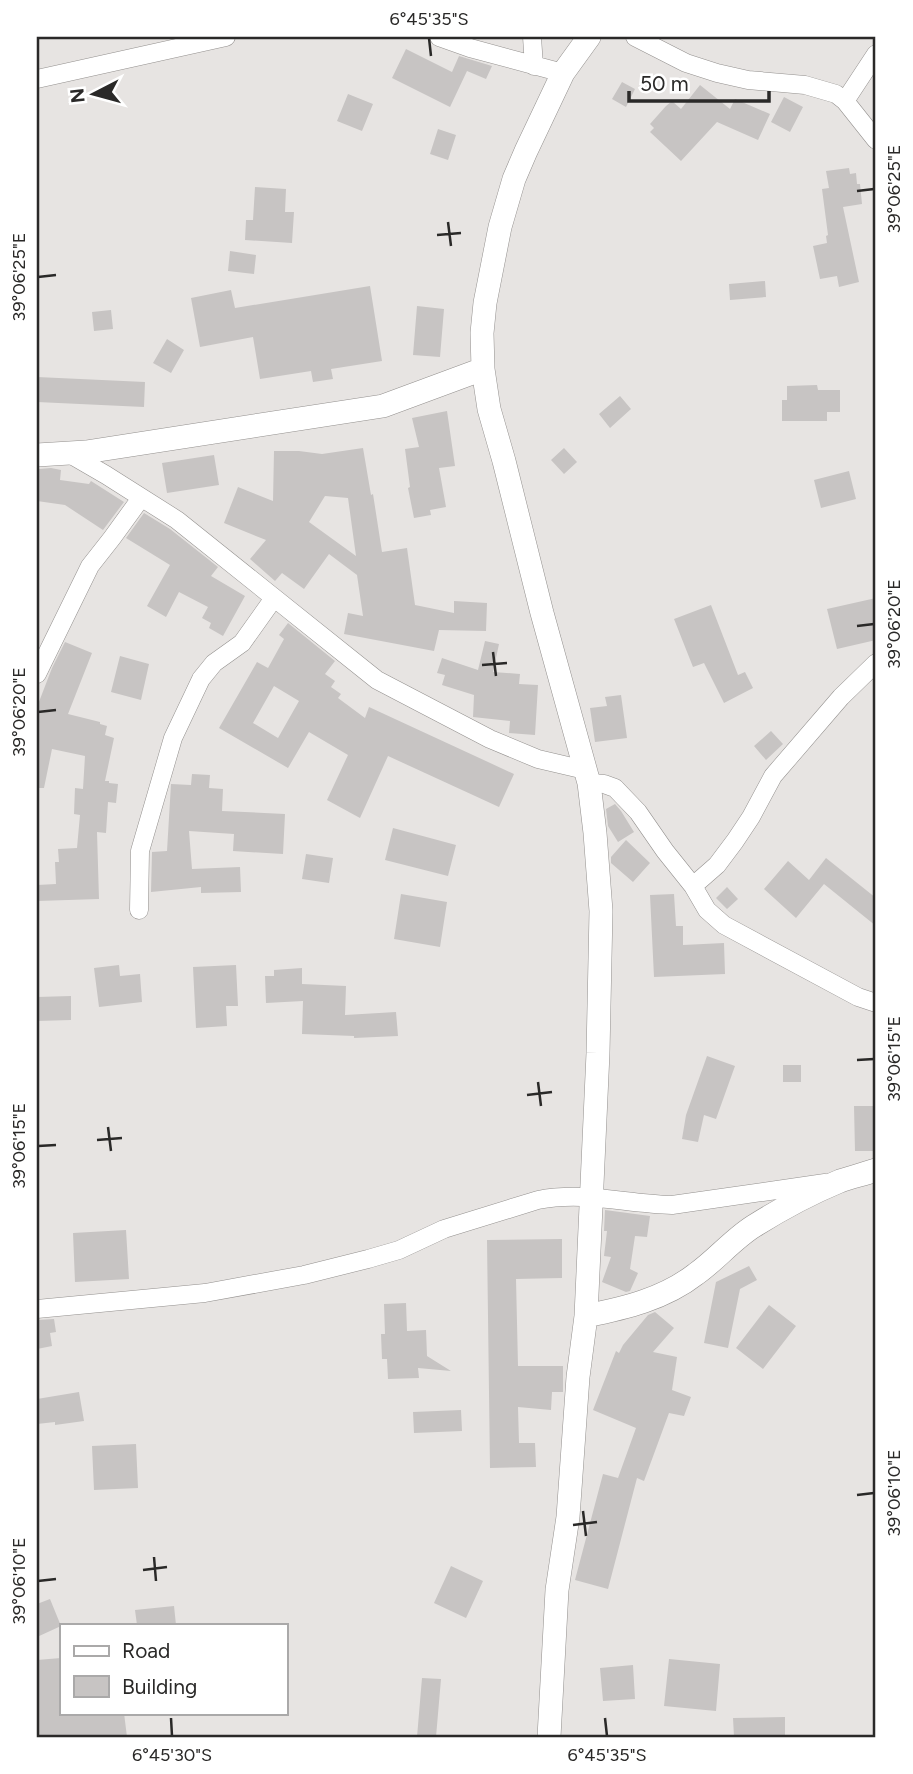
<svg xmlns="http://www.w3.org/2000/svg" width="913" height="1774" font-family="Figtree,sans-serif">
  <rect width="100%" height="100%" fill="#e7e4e2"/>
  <path fill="#c7c4c3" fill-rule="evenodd" d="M406,49L452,72L459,56L492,66L486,79L467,71L450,107L392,78Z
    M622,82L635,89L626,107L612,99Z
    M700,85L730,109L735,99L770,114L758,140L717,122L681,161L650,132L654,128L650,124L666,106L672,101L681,109Z
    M348,94L373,104L362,131L337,121Z
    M784,97L803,107L790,132L771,122Z
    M438,129L456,135L448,160L430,154Z
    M849,168L850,174L856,173L857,184H860L862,204L843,207L859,282L839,287L837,276L820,279L813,246L827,243L826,236L828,235L822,189L829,188L826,171Z
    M255,187L286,189L285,212H294L292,243L245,240L246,220H253Z
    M230,251L256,255L254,274L228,271Z
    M765,281L766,297L730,300L729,284Z
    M370,286L382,361L331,369L333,379L313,382L311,371L260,379L253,337L200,347L191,298L231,290L235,308Z
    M417,306L444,309L440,357L413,355Z
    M111,310L113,329L94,331L92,312Z
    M167,339L184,350L171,373L153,363Z
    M37,377L145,382L144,407L37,402Z
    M817,385L818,390H840V412H827V421H782V400H787V386Z
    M620,396L631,409L610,428L599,414Z
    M447,411L455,466L439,468L446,507L430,510L431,515L414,518L408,488L410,487L405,449L419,447L412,418Z
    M363,448L371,495L373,494L382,552L407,548L415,605L454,613V601L487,603L486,631L439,630L434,651L344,634L348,613L363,616L357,575L329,554L304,589L282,573L275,581L250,559L266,540L224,523L238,487L273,501L274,451H299L322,454ZM325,496L348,498L356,556L309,522Z
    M564,448L577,462L564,474L551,460Z
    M214,455L219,485L167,493L162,463Z
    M51,468L61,470L60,480L89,484L91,481L124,502L103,530L65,505L37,501V484L39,469Z
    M849,471L856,499L821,508L814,480Z
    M144,513L170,529L218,567L211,576L245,596L223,636L209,628L211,623L202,618L208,607L179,592L166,617L147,606L170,565L126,538Z
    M876,598V640L837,649L827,609Z
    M711,605L738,675L745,672L753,688L724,703L704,663L693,667L674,619Z
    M288,623L335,661L325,674L335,681L331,687L341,694L338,698L365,718L369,707L514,774L499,807L388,756L360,818L327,800L348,755L309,732L288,768L219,728L257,662L268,668L284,639L279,635ZM274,686L299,701L278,738L253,723Z
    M485,641L499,644L493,672L520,674L519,684L538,685L535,735L509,733L510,721L473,717L474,695L442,685L445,675L437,673L442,658L478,670Z
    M65,642L92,653L68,714L100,722V724L107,726L105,735L114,738L105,781H109V783L118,784L116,803L108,802L106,833L97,832L99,899L37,901V885L56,884L55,862H59L58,849L77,848L80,815L74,814L75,788L83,789L85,756L52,749L44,788H37V707L52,668Z
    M120,656L149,664L141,700L111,692Z
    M621,695L627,738L595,742L590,708L607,706L605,697Z
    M771,731L783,744L766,760L754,746Z
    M192,774L210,775L209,788L223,789L222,811L285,814L283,854L233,851L234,834L189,831L192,869L240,867L241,892L201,893V887L151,892L152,852L167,851L171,784L191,785Z
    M615,804L621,811L634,832L618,842L608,826L606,809Z
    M393,828L456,845L448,876L385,860Z
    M626,840L650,863L633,882L611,863V857Z
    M306,854L333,858L329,883L302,879Z
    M826,858L876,898V926L824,884L796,918L764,889L788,861L809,880Z
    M727,887L738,899L727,909L716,898Z
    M401,894L447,902L440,947L394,939Z
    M674,894L676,926H683V945L724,943L725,974L654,977L650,895Z
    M119,965L120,976L140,974L142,1002L99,1007L94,968Z
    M236,965L238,1006H226L227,1026L196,1028L193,967Z
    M302,968V984L346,986L345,1015L396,1012L398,1036L354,1038V1036L302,1034L303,1001L266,1003L265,976H274V970Z
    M71,996V1020L37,1021V997Z
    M707,1056L735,1066L716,1119L704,1115L698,1142L682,1139L686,1115Z
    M783,1065H801V1082H783Z
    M854,1106H876V1151H855Z
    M605,1210L650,1216L647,1237L635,1236L630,1269L638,1273L630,1291L626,1292L602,1282L611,1257L604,1256L607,1231H604Z
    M126,1230L129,1279L75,1282L73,1233Z
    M562,1239V1278L516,1279L518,1366H563V1392H552L551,1410L518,1407L519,1443H535L536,1467L490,1468L487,1240Z
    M749,1266L757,1280L740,1289L728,1348L704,1343L716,1282Z
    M406,1303L407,1331L426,1330L427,1356L451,1371L418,1368L419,1378L388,1379L387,1359H382L381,1334H385L384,1304Z
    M769,1305L796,1326L763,1369L736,1348Z
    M655,1312L674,1328L653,1352L677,1357L672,1390L691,1397L684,1416L669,1413L644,1481L637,1478L608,1589L575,1580L603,1474L618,1478L636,1428L593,1410L616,1351L619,1353L623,1345L648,1315Z
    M54,1319L56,1332L50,1333L52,1346L37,1349V1320Z
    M79,1392L84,1421L55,1425V1422L37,1424V1399Z
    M461,1410L462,1431L414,1433L413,1412Z
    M136,1444L138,1488L94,1490L92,1446Z
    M451,1566L483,1581L466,1618L434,1603Z
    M50,1599L61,1626L37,1637V1604Z
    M174,1606L176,1625H137L135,1610Z
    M61,1658V1713H124L127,1737H37V1660Z
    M669,1659L720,1664L716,1711L664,1706Z
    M633,1665L635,1699L603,1701L600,1668Z
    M422,1678L441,1679L436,1737H417Z
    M785,1717V1737H734L733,1718Z"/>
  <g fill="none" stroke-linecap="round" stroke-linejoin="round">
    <g stroke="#93908e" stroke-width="19">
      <path id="minor" d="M439,37L470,48L563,73
        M532,37L534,66
        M635,37L686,63L717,73L748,80L805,85L836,94L845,101L876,140
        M37,79L226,37
        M845,101L876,54
        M68,453L106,475L177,520L377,680L490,739L538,759L585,770
        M37,674L90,566L112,538L141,498
        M589,783L604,784L615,788L638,812L665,851L693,886L707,910L724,925L858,997L876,1003
        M693,886L717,865L735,841L751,817L773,776L841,697L876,663
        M139,910L140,851L173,738L201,679L214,663L242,643L274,598
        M37,1309L205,1293L304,1275L368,1259L399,1250L444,1229L538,1200C585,1191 626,1204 672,1205L825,1183"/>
    </g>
    <g stroke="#93908e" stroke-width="24">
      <path id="tertiary" d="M37,455L86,452L383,406L483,369
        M586,1316C625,1308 664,1299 696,1274C716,1260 733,1239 754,1226C781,1209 811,1193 840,1181C852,1177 864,1174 876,1170
        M549,1737L557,1590L568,1517L578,1377L586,1316L598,1053L601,911L595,833L589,783L542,613L504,461L489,409L483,369L482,333L485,303L500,227L514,179L526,151L563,73L589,37"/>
    </g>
    <use href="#minor" stroke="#fff" stroke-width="18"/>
    <use href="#tertiary" stroke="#fff" stroke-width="23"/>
  </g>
  <path fill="none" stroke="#2a2928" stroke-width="2.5" d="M429,38L431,56M857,191L874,189M448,222L451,246M437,235L461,233M38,277L56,275M857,626L874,624M493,652L496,676M482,665L507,663M38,712L56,710M857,1060L874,1059M538,1082L541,1106M527,1095L552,1092M108,1127L111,1151M97,1140L122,1138M38,1146L56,1145M857,1495L874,1493M583,1511L586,1536M573,1525L597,1522M154,1557L156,1581M143,1570L167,1567M38,1581L56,1579M171,1718L172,1736M605,1718L607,1736"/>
  <rect width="913" height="1774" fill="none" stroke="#ffffff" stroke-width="77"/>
  <rect x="60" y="1624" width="228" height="91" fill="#ffffff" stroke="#aaa9a9" stroke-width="2"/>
  <rect x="74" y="1646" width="35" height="10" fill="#ffffff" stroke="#aaa9a9" stroke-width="2"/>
  <text x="122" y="1658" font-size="21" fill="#2a2928">Road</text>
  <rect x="74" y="1676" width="35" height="21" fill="#c7c4c3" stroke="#aaa9a9" stroke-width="2"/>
  <text x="122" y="1694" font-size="21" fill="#2a2928">Building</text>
  <g transform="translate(94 94) rotate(264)" stroke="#ffffff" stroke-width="5" paint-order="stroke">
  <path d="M0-5L12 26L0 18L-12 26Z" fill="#2a2928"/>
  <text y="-10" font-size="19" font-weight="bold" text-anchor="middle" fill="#2a2928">N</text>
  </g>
  <path d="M629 91v10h140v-10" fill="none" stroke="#2a2928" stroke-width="3.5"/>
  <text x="640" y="91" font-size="21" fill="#2a2928" stroke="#ffffff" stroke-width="5" paint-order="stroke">50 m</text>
  <rect x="38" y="38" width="836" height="1698" fill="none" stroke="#2a2928" stroke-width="2.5"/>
  <g font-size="18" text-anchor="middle" fill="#2a2928">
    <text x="429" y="25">6°45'35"S</text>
    <text transform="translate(894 189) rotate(-90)" y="6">39°06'25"E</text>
    <text transform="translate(19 277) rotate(-90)" y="6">39°06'25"E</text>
    <text transform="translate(894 624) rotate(-90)" y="6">39°06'20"E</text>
    <text transform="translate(19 712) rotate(-90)" y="6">39°06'20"E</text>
    <text transform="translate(894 1059) rotate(-90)" y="6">39°06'15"E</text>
    <text transform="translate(19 1146) rotate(-90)" y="6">39°06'15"E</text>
    <text transform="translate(894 1493) rotate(-90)" y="6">39°06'10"E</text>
    <text transform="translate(19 1581) rotate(-90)" y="6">39°06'10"E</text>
    <text x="172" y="1761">6°45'30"S</text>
    <text x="607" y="1761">6°45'35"S</text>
  </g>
</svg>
